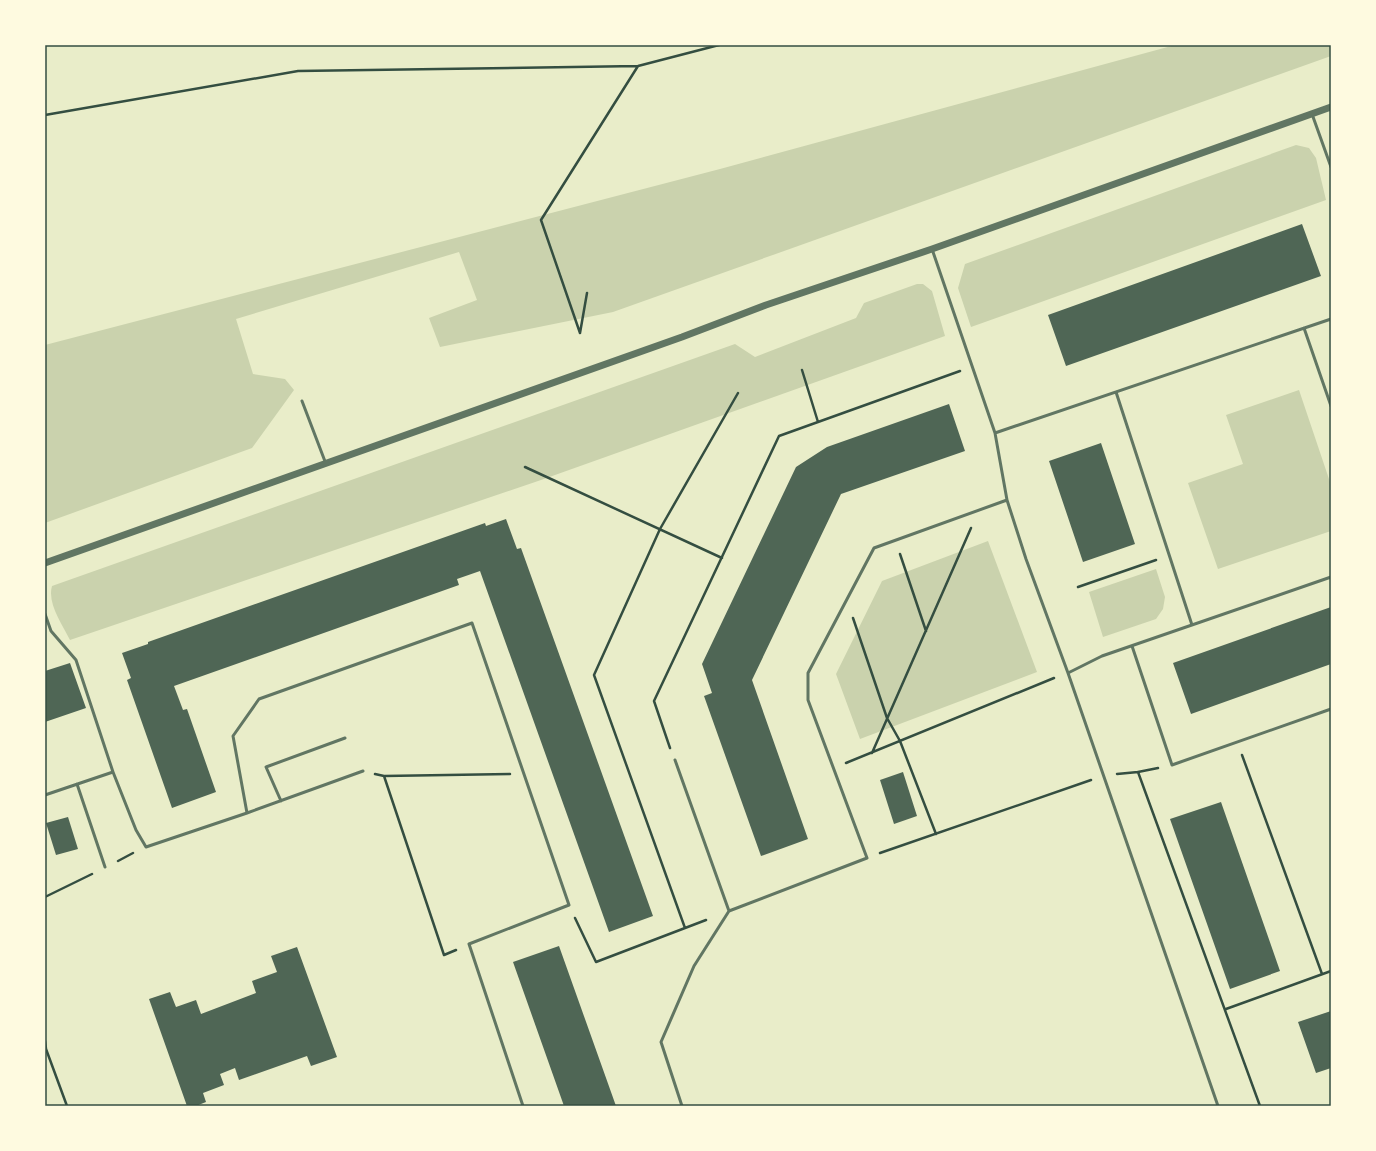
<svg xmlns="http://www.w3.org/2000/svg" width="1376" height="1151" font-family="'Libre Baskerville',serif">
  <rect width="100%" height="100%" fill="#e9edc9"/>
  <path fill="#cad2ad" d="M1175,45H1331V56L613,312L440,347L429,318L477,300L459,252L236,319L253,374L285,379L294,390L252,448L45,523V345L720,169Z
    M1296,145L1309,148L1316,158L1326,200L971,327L958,288L965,264Z
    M917,284H923L932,291L945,336L541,480L70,640C62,624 47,603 52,586L735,344L755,357L856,318L864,303Z
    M1299,390L1331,485V531L1218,569L1188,483L1243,464L1226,415Z
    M988,541L1037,672L860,739L836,674L882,581Z
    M1156,569L1165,597L1163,609L1156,619L1103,637L1089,592Z"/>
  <path fill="#4f6655" d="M1302,224L1321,276L1066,366L1048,315Z
    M949,404L965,451L841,494L752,680L808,839L761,856L704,696L712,693L702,664L796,467L827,447Z
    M1101,443L1135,544L1083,562L1049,461Z
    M506,519L517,549L521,548L653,916L609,932L480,571L457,579L459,585L174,686L183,710L187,709L216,792L172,808L127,680L131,678L122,653L148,644V642L485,523L486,526Z
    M1331,607V664L1191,714L1173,663Z
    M70,663L86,708L45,722V671Z
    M903,772L917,816L894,824L880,780Z
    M1221,802L1280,971L1230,989L1170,819Z
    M68,817L78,849L56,855L46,823Z
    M559,946L616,1106H564L513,962Z
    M297,947L337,1057L311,1066L307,1056L239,1080L235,1068L220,1074L224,1085L203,1093L206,1102L196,1106H187L149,999L170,992L176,1007L196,1000L201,1014L256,993L252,981L277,972L271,956Z
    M1331,1011V1068L1316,1073L1298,1022Z"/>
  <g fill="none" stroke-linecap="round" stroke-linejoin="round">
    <path stroke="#344e41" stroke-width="2.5" d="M45,115L298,71L638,66L719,45
      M580,333L541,220L638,66
      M580,333L587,293
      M802,370L818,422L960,371
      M525,467L722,558
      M900,554L926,631
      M1078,587L1156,560
      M853,618L887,718L900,741L936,834
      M670,748L654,701L779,436L818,422
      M872,753L971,528
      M1242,755L1322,974
      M846,763L1054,678
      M1158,768L1138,772L1260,1106
      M375,774L384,776L444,955L456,950
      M1117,774L1138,772
      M384,776L510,774
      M880,853L1091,780
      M118,861L133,853
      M45,897L92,874
      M575,918L596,962L706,920
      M685,928L594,675L660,529L738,393
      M1226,1009L1331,971
      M45,1041L46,1049L67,1106"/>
    <path stroke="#617663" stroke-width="3" d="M1312,114L1331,167
      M932,249L995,433L1007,500L1026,559L1068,673L1218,1106
      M1304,328L1331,406
      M1116,392L1192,625
      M302,401L326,464
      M995,433L1331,319
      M45,614L51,631L76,660L113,772L45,795
      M1132,646L1172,765L1331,709
      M1068,673L1102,656L1331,577
      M675,760L729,911
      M113,772L136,830L146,847L247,813L233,736L259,699L472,623L569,905L469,944L523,1106
      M77,784L105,867
      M281,801L266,767L345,738
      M247,813L363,771
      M682,1106L661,1042L694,966L729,911L867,858L808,700V673L874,548L1007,500"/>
    <path stroke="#617663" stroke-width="7" d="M45,563L682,337L766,305L932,249L1331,107"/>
  </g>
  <rect width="1376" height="1151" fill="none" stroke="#fefae0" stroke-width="92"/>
  <rect x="46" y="46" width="1284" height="1059" fill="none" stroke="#344e41" stroke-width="1.5"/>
</svg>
